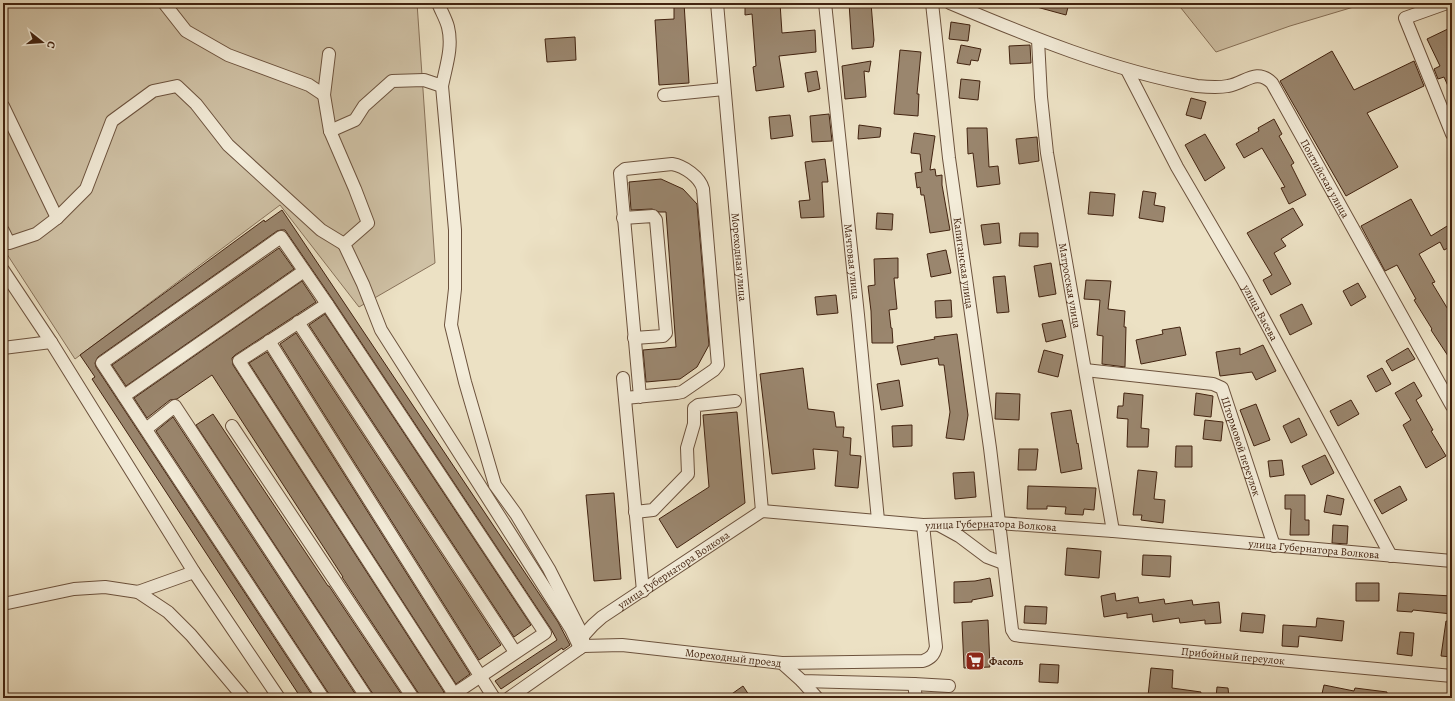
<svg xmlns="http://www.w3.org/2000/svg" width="1455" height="701" font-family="Alegreya,serif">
  <rect width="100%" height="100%" fill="#ece1c4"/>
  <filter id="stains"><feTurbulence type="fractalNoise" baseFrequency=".005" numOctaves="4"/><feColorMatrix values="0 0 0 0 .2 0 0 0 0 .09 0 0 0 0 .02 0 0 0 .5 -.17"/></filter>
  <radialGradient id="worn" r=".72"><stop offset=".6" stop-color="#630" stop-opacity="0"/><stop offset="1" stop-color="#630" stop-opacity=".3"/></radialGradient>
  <path fill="#cfc1a5" stroke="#88725a" d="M3,3H417L435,263L359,307L280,205L75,359L3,248Z
    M1177,3H1367L1290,26L1216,52Z"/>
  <path fill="#9a866e" stroke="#422310" d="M674,3H684L689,83L659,85L655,20L674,19Z
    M745,3H780L782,33L815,30L816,52L779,56L784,87L756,91L753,67L756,66L752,14L745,15Z
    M849,3H871L874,40L873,47L852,49Z
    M1034,3H1069L1066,15L1033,6Z
    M951,22L970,25L968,41L949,39Z
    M1452,27V95L1444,77L1438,79L1434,69L1440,66L1427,39Z
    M575,37L576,60L547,62L545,39Z
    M961,45L981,49L978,61L971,60L970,65L957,63Z
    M1030,45L1031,63L1010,64L1009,46Z
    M900,50L921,52L917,94H919L918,116L894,114Z
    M1332,51L1354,90L1414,61L1424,86L1367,113L1398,167L1346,196L1280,81Z
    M871,61L869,72L864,71L866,97L845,99L842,66Z
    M817,71L820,89L808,92L805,73Z
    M961,79L980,81L978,100L959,98Z
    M1191,98L1206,102L1201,119L1186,115Z
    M829,114L832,141L812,142L810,116Z
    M790,115L793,136L771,139L769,117Z
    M1274,119L1282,134L1279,136L1294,163L1291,165L1306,195L1289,204L1281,188L1285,187L1262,148L1244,158L1236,144L1259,131L1258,128Z
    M859,125L881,128L880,137L858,139Z
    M967,128H987L989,167L998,166L1000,184L977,187L973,153L968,154Z
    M914,133L935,136L930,170L935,169L936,176L942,175V185L950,230L930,233L924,195H921L920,187L917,188L915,173L922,172L920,154L911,153Z
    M1205,134L1225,168L1205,181L1185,145Z
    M1037,137L1039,161L1019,164L1016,139Z
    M825,159L828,182H822L824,217L801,218L799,201L810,200L805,162Z
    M661,179L683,189L697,204L709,345L697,367L680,379L646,382L643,350L676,347L666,212H659L652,209L631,210L629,182Z
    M1143,191L1156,193L1154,205L1165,207L1163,222L1139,218Z
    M1090,192L1115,194L1113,216L1088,214Z
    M1411,199L1431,236L1452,223V246L1444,250L1440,242L1419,254L1435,282L1432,283L1452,316V362L1431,330L1432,329L1414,300L1416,299L1397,265L1385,271L1361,226Z
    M1293,208L1303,225L1281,239L1286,246L1274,253L1291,284L1271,295L1263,280L1272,275L1247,233Z
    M282,210L558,622L570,645L563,650L562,648L501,689L495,681L557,640L551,629L333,300L285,230H281L277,231L98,357L95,363L96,367L314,698H301L92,379L95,377L80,355L264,220L265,222Z
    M877,213L893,214L892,230L876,229Z
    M999,223L1001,243L984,245L981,225Z
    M1020,233H1038V247L1019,246Z
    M279,248L294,269L126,386L112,365Z
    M946,250L951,273L931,277L927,254Z
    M898,258V278H894L897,309L889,310L891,328H892L893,343H872L871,311L868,286L875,285L874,259Z
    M1051,263L1056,294L1039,297L1034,266Z
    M1005,276L1009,312L997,313L993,277Z
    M1086,280L1111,281L1108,309L1125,311L1124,327H1126L1125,367L1102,364L1103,336L1097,335L1100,300L1084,299Z
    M302,281L316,302L235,355L232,358L233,365L444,692L441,698H420L419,694L342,577H343L212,375L177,399L170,400L147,418L134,398Z
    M1358,283L1366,297L1351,306L1343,291Z
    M836,295L838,313L817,315L815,297Z
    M951,300L952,317L936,318L935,301Z
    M1302,304L1312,324L1290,335L1280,315Z
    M325,314L531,625L514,637L309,325Z
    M1062,320L1066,337L1046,342L1042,324Z
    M1180,327L1186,355L1141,364L1136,340L1163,334L1162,330Z
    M296,333L501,645L479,660L280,344Z
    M957,334L968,415L964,440L946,438L950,412L944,365H939L938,358L901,365L897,346L935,339L934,337Z
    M1263,345L1276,371L1256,380L1252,372L1220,376L1216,352L1240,348V355Z
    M1408,348L1415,359L1392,371L1386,361Z
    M1044,350L1063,355L1058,377L1038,372Z
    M267,352L470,674L456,684L249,363Z
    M803,368L808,409L834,412L836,427H844L843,437L851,438L850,455L861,456L858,488L835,486L838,451L813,449L815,469L772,474L760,374Z
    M1382,368L1391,384L1376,392L1367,376Z
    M899,380L903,406L881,410L877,384Z
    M1414,382L1422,396L1416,400L1433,430L1431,431L1446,456L1426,468L1403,425L1411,420L1395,393Z
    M996,393L1020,394L1019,420L995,419Z
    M1124,393L1143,395L1141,428L1149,429L1148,447H1127L1128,419L1117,418L1118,406H1123Z
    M1196,393L1213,396L1211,417L1194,415Z
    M1351,400L1359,414L1338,426L1330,411Z
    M1256,404L1270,440L1254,446L1240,410Z
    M1071,410L1077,444L1078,443L1082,469L1061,473L1051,413Z
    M737,412L745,503L677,548L659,519L709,487L703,415Z
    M213,414L328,586H329L404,698H374L373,694L196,425Z
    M173,417L358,698H330L329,694L156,431Z
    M1299,418L1307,435L1291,443L1283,426Z
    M1205,420L1223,422L1221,441L1203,439Z
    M912,425V446L893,447L892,426Z
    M1176,446H1192V467H1175Z
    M1019,449H1038L1036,470H1018Z
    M1325,455L1334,473L1311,485L1302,466Z
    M1282,460L1284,475L1270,477L1268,461Z
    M1138,470L1157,472L1154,499L1165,500L1163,523L1141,520L1142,515H1133Z
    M974,472L976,497L955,499L953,473Z
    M1028,486L1096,488L1094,510L1084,509L1083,515L1065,514L1066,507L1047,506V509H1027Z
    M1400,486L1407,500L1382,514L1374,500Z
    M614,493L621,579L594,581L586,495Z
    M1285,495H1305V520H1309V535H1290L1291,509H1285Z
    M1327,495L1344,499L1341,515L1324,512Z
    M1333,525L1348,526L1347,544L1332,543Z
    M1067,548L1101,551L1099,578L1065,575Z
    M1143,555L1171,556L1170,577L1142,575Z
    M990,578L993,596L972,600V602L954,603V582L975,581Z
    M1356,583H1379V601H1356Z
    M1115,593L1116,601L1138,597L1139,603L1164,599L1165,604L1192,600L1193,605L1219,602L1221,623L1205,624V620L1180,623L1179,618L1153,622L1152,614L1127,618V613L1104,617L1101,596Z
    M1399,593L1452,596V614L1413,610L1412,612L1397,611Z
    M1025,606L1047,607L1046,624L1024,623Z
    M1242,613L1265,615L1263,633L1240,631Z
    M1317,618L1344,621L1342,641L1299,636L1298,647L1282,646L1283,625L1316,627Z
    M988,620L990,667L964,668L962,622Z
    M1446,621L1452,622V657L1441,656Z
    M1400,632L1414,633L1412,656L1397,654Z
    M1040,664L1059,665L1058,683L1039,682Z
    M1151,668L1173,670L1172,688L1201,692L1200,698H1176L1148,696Z
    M1324,685L1354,691L1355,688L1387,692V698H1321Z
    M743,686L751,698H726Z
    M1217,687L1228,688L1229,698H1216Z"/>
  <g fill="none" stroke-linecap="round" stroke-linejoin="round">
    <g stroke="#6c523d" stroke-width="14">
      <g id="minor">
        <path d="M164,3L186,31L228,55L309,85L324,95"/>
        <path id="s1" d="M717,3L762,511"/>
        <path id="s2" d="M825,3L858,315L878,520"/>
        <path id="s3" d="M932,3L949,158L990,448L1012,630L1015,635L1021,636L1452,676"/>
        <path id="s4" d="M950,3C1030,37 1111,70 1197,86C1207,87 1218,88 1228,86C1244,84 1256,67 1272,83L1452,406"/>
        <path d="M1447,3L1405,18L1452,134"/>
        <path id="s5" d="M1038,40L1041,97L1047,153L1113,531"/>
        <path d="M329,54L324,95L330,131L355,189L368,223L344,244L363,284L381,330L571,629L580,648"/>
        <path id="s6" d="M1127,70L1177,167L1243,280L1391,556"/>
        <path d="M442,86L455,230V289L451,325L465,382L495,485L516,514L549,569L583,636"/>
        <path d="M664,95L724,89"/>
        <path d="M3,106L57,218"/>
        <path d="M330,131L355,120L364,106L392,81L424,80L442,86C446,66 453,47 448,27C446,19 441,11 438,3"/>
        <path d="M623,218L653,216L656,220L666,333L663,336L634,338"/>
        <path d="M3,231L9,243L36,234L57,218L86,189L112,121L153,91L177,86L196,104L228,145L321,230L344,244"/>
        <path d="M3,270L51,342L194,572L279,698"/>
        <path d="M327,304L239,361L454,694"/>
        <path d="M298,322L515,652"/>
        <path d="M269,341L494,698"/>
        <path d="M3,348L51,342"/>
        <path id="s7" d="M1085,370L1213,384L1222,388L1274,546"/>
        <path d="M623,378L643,591"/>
        <path d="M124,396L304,271"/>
        <path d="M625,398L677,393L682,392L714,370L718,365L703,189C700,177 684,166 672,164L625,169L620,173L640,397"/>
        <path d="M232,426L413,698"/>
        <path d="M146,429L175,406L367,698"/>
        <path d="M635,512L653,510L688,474L687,448L694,424V408L698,405L735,401"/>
        <path d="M939,525L959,536L987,557L1003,563"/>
        <path d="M138,592L168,612L191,635L244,698"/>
        <path d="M3,604L74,589L105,587L138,592L194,572"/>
        <path id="s8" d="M583,646L622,645L782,663L802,681L914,684L949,686"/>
        <path d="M782,663L923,661C931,658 934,655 936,647L923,525"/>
        <path d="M802,681L817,698"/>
        <path d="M914,684L916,698"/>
        <path d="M323,698L102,363L281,237L327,304L545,633L448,698"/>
        <path id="s9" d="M509,698L583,646V636L593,625L602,617L762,511L923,525L998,523L1113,531L1452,561"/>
      </g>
    </g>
    <use href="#minor" stroke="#f3ecd9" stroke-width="12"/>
  </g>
  <defs>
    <g id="supermarket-square" transform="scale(1)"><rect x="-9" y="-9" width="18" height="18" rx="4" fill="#8f2418" stroke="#f3ecd9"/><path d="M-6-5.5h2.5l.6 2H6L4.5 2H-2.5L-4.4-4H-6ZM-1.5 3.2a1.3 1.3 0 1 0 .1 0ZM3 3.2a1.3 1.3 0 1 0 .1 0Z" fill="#fff"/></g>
  </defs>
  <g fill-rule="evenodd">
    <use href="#supermarket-square" x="975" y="661"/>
  </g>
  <g text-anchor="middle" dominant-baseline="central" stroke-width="3" stroke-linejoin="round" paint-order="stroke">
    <g font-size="11" fill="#422310" stroke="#f3ecd9">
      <text stroke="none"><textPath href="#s4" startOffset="449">Понтийская улица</textPath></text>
      <text stroke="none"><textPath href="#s1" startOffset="255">Мореходная улица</textPath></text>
      <text stroke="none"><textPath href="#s2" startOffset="260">Мачтовая улица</textPath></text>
      <text stroke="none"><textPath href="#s3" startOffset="262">Капитанская улица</textPath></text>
      <text stroke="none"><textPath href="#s5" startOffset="248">Матросская улица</textPath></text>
      <text stroke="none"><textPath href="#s6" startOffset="277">улица Васева</textPath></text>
      <text stroke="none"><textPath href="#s7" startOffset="200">Штормовой переулок</textPath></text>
      <text stroke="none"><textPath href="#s9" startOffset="549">улица Губернатора Волкова</textPath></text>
      <text stroke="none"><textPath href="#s9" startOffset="873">улица Губернатора Волкова</textPath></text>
      <text stroke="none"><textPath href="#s9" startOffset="213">улица Губернатора Волкова</textPath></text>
      <text stroke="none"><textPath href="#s3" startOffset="857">Прибойный переулок</textPath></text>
      <text stroke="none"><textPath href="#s8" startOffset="151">Мореходный проезд</textPath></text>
    </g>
    <g font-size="11" font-weight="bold" fill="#422310" stroke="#f3ecd9" text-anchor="start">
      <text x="989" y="661">Фасоль</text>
    </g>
  </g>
  <rect width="1455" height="701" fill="none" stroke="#ece1c4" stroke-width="16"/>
  <rect x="4" y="4" width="1447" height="693" fill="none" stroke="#422310" stroke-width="2"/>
  <rect x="8" y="8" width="1439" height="685" fill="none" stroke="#422310"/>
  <g transform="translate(42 42) rotate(107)" stroke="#f3ecd9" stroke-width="3" paint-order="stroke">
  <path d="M0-3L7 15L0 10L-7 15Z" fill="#422310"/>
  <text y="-6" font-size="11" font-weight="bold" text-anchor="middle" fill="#422310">С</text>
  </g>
  <rect width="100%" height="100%" filter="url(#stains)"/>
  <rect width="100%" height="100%" fill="url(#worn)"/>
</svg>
